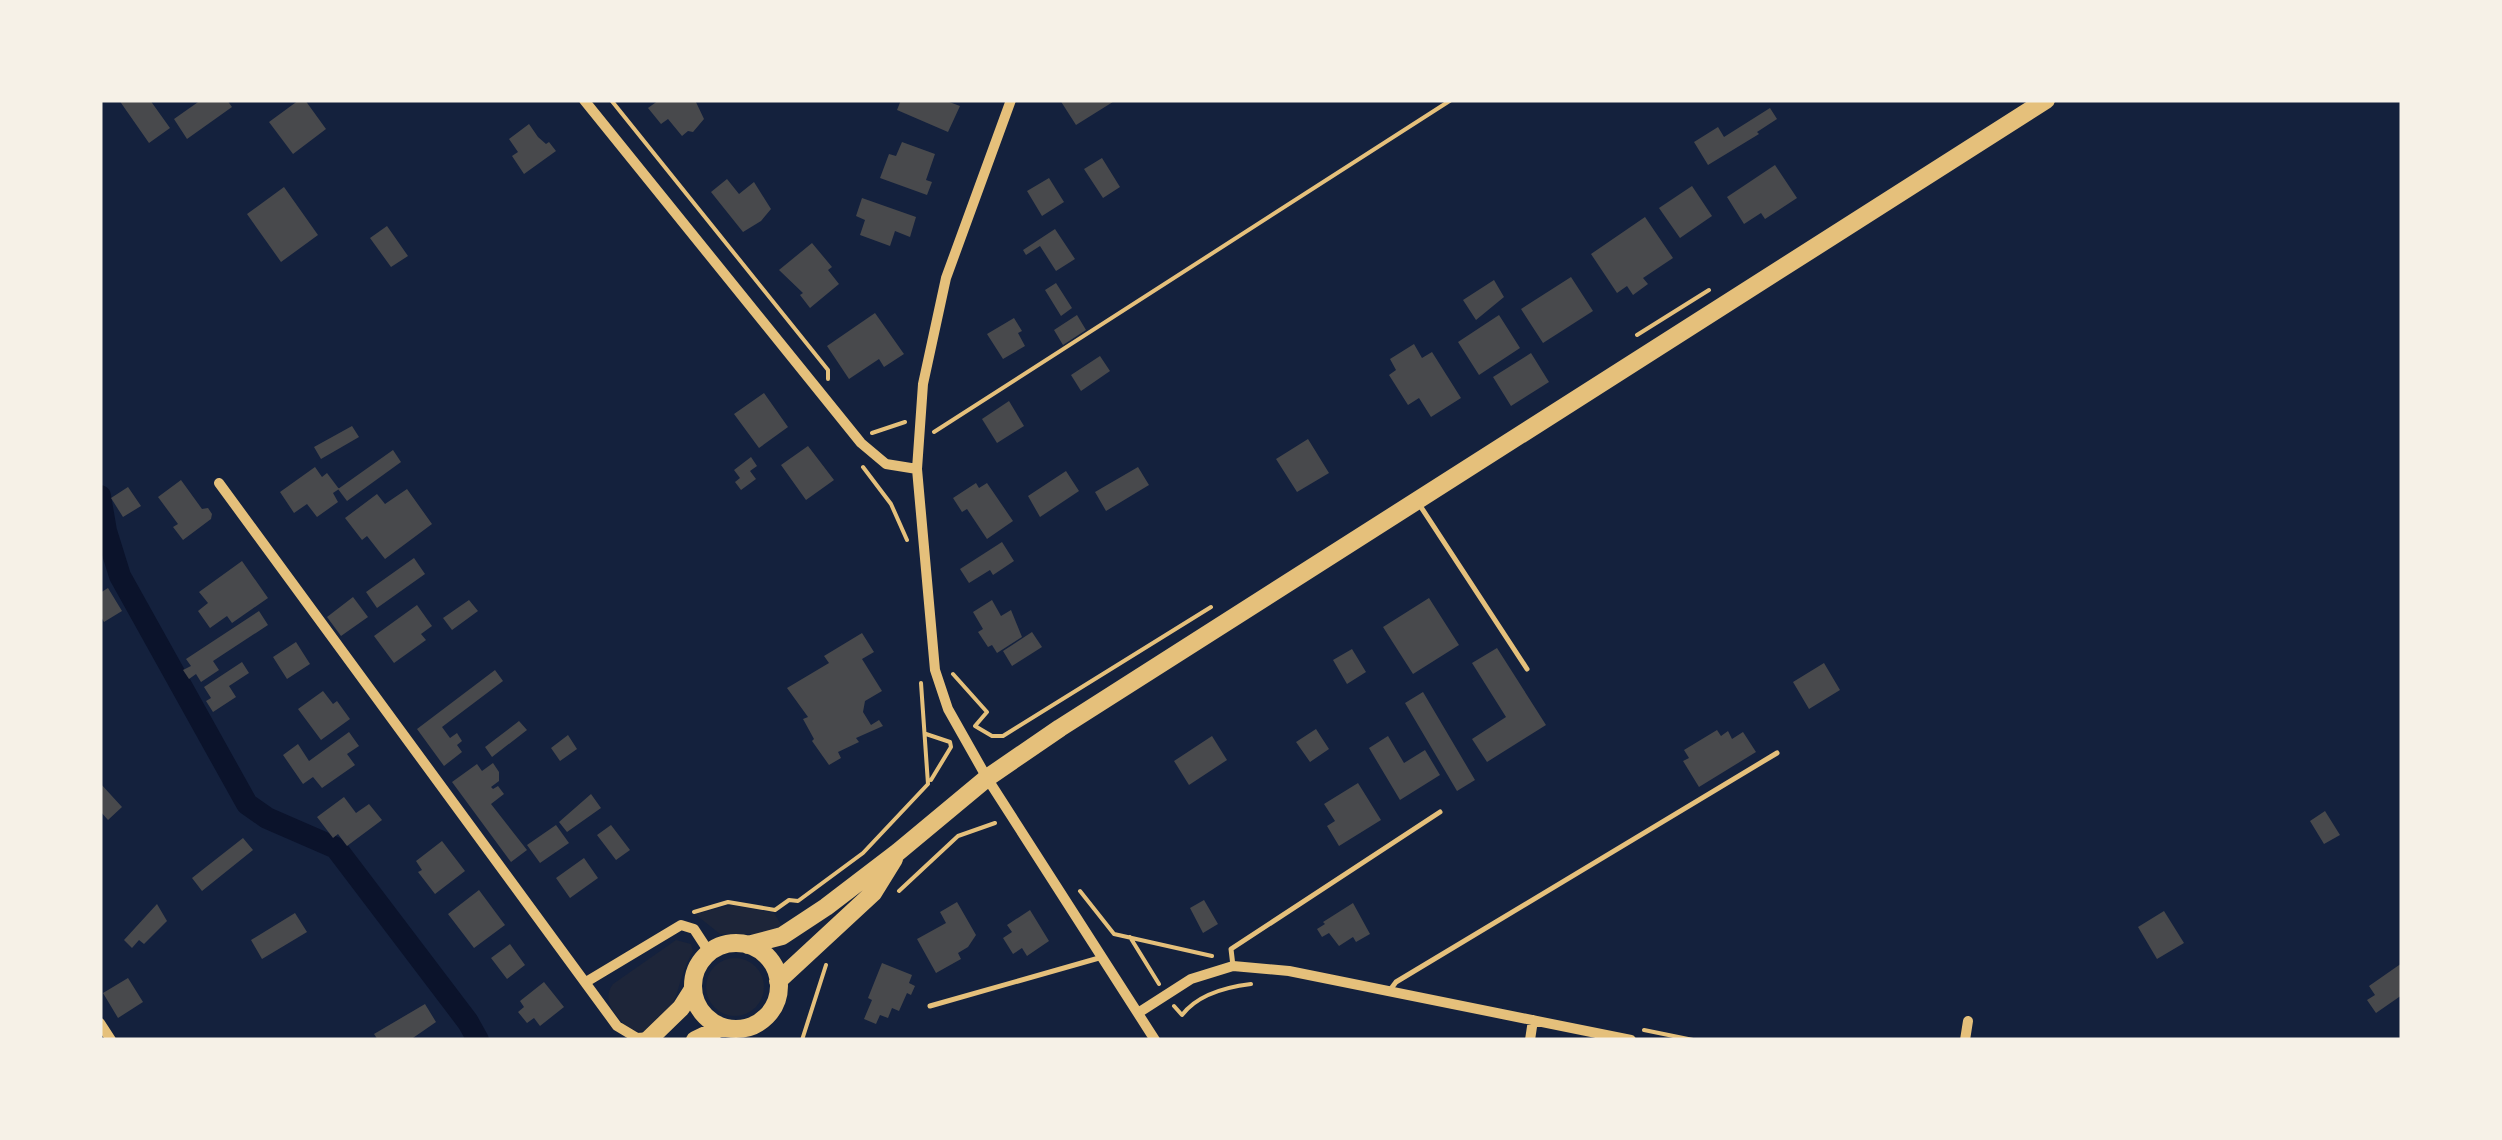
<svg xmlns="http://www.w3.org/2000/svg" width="2502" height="1140" font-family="'Sofia Sans Condensed',sans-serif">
  <rect width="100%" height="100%" fill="#14213d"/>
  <path fill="#1d2539" d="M732,905L774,913L782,926L760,934H720L695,914Z
    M676,940L691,944L693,951C671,990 687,1001 645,1032L629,1030C617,1016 600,1001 613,984Z
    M706 987a29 29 0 1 1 58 0a29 29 0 1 1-58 0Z"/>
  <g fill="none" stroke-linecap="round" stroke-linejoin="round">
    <path stroke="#0b132b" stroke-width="22" d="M100,496L106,531L120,576L247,804L267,818L336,848L468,1022L478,1040"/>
  </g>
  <path fill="#48494c" d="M119,100H150L170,128L149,143Z
    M201,100H227L232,107L187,139L174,119Z
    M299,100H305L326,129L293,154L269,122Z
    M659,100H695L704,119L693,132L688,131L682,136L668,119L661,124L648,108Z
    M901,100H944L960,106L948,132L897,110Z
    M1060,100H1116L1076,125Z
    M1770,108L1777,119L1757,132L1759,134L1708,165L1694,142L1718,127L1724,137Z
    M529,124L538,137L546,144L549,142L556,151L524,174L512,156L518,152L509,139Z
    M902,142L935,154L926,180L932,182L927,195L880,178L889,154L896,156Z
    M1102,158L1120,187L1103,198L1084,169Z
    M1775,165L1797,198L1765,219L1761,213L1744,224L1727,197Z
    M1049,178L1064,202L1042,216L1027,191Z
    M727,179L739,194L754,182L771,209L761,221L743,232L711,192Z
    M1692,186L1712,216L1680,238L1659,208Z
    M284,187L318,235L281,262L247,214Z
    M862,198L916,217L910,237L895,231L890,246L860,235L865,220L856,216Z
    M1645,217L1673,258L1643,278L1648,284L1633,295L1627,286L1617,293L1591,254Z
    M387,226L408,256L391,267L370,238Z
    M1055,229L1075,259L1056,271L1040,246L1026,255L1023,250Z
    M812,243L832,267L828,270L839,284L810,308L800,295L803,293L779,270Z
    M1571,277L1593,311L1543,343L1521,309Z
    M1494,280L1504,297L1476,320L1463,300Z
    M1056,283L1072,308L1061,316L1045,290Z
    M875,313L904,354L884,367L879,359L849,379L827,346Z
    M1077,315L1086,330L1063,345L1054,330Z
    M1499,315L1520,348L1479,375L1458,342Z
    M1014,318L1022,331L1018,333L1025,346L1003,359L987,334Z
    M1414,344L1422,358L1432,352L1461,398L1431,417L1419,398L1408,405L1389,375L1396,370L1390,359Z
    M1531,353L1549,382L1511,406L1493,377Z
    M1100,356L1110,371L1081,391L1071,375Z
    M764,393L788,427L759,448L734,414Z
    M1009,401L1024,426L997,443L982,419Z
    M352,426L359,437L321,459L314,447Z
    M1308,439L1329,473L1297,492L1276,459Z
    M808,446L834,480L806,500L781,465Z
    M393,450L401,462L347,501L338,489Z
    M751,457L757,466L750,471L756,479L741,490L735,482L740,478L734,470Z
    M315,467L322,477L327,473L339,489L333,493L338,502L317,517L307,504L294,513L280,492Z
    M1138,467L1149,485L1106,511L1095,492Z
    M1066,471L1079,491L1040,517L1028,496Z
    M181,480L202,509L208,508L212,514L211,519L183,540L173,527L178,524L158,497Z
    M976,483L979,488L987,483L1013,521L987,539L967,509L962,512L953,498Z
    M128,487L141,506L123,517L111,498Z
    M407,489L432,524L385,559L367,536L362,540L345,518L377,494L385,504Z
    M1002,542L1014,561L993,575L990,570L969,583L960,569Z
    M414,558L425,574L377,608L366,592Z
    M242,561L268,598L232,623L227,616L210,628L198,611L208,603L199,592Z
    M108,588L122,611L104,622L100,615V593Z
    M353,597L368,617L341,636L327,617Z
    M1429,598L1459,645L1413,674L1383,627Z
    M469,600L478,611L452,630L443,618Z
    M992,600L1001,616L1011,610L1022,637L997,653L992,645L988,647L978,632L983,629L973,612Z
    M417,605L432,626L421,634L426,640L394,663L374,636Z
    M259,611L268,625L213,661L219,670L201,682L196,674L189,679L183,670L191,666L186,659Z
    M1032,632L1042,647L1012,666L1003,651Z
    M862,633L874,652L862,659L882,691L865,701L863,712L871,725L879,720L883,726L856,738L859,742L838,752L841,758L829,765L812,741L814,739L803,719L808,717L787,688L829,663L824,656Z
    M296,642L310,664L287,679L273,657Z
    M1497,648L1546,725L1487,762L1472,739L1506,717L1472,663Z
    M1352,649L1366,672L1347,684L1333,660Z
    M242,662L249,673L229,686L236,697L213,712L206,701L211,698L204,687Z
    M1824,663L1840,690L1809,709L1793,682Z
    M495,670L503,681L442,727L450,738L457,733L462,741L457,745L462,752L444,766L417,729Z
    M323,691L333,704L337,701L350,719L321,740L298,709Z
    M1423,692L1475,780L1457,791L1405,703Z
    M519,721L527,730L492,757L485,747Z
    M1316,729L1329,749L1310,762L1296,742Z
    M1717,730L1721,736L1728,731L1732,739L1743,732L1756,752L1699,787L1683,761L1689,758L1684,750Z
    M349,732L359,746L347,754L355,765L322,788L313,777L303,784L283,755L298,744L309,761Z
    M568,735L577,749L560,761L551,748Z
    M1212,736L1227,760L1189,785L1174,761Z
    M1388,736L1404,763L1425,750L1440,775L1400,800L1369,748Z
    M493,763L499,772V781L491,787L493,789L498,786L504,794L491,804L527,850L511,862L452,782L477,764L482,771Z
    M100,783L122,807L108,820L100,811Z
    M1358,783L1381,820L1339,846L1327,826L1335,821L1324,804Z
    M591,794L601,808L567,832L559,822Z
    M344,797L356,813L369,804L382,820L347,846L338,834L333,838L317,817Z
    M2325,811L2340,835L2324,844L2310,821Z
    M556,825L569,843L540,863L527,845Z
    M611,825L630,850L616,860L597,835Z
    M243,838L253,850L202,891L192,878Z
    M442,841L465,871L435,894L418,872L422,870L416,861Z
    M584,858L598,878L570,898L556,878Z
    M479,890L505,925L474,948L448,914Z
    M1204,900L1218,924L1203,933L1190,908Z
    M957,902L976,935L968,947L958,953L961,959L936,973L917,939L946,923L940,912Z
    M1353,903L1370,934L1356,942L1353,937L1339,946L1329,933L1322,937L1317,929L1325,924L1323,922Z
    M157,904L167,921L144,944L139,940L132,948L124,940Z
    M1030,910L1049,941L1027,956L1022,948L1013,954L1003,938L1012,932L1007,925Z
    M2164,911L2184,943L2157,959L2138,927Z
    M295,913L307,932L262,959L251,940Z
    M510,944L525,965L507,979L491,958Z
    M882,963L912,975L909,983L915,986L911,995L907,993L899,1011L892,1008L888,1018L880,1015L876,1024L864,1019L872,1000L868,998Z
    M2402,963V995L2376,1013L2367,1000L2375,995L2369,986Z
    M128,978L143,1002L118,1018L103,993Z
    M544,982L564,1007L540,1026L534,1018L527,1023L518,1012L524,1007L520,1001Z
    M425,1004L436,1022L410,1040H378L374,1034Z"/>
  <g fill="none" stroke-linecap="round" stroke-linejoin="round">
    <path stroke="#e5c07b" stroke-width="4" d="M611,100L828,370V379
      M1637,335L1709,290
      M934,432L1451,100
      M872,433L905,422
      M863,467L891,504L907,540
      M953,674L987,712L975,726L992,736H1003L1211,607
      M926,734L950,742L951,747L931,780
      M899,891L958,836L995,823
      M1080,891L1114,934L1212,956
      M694,912L728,902L775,910L789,900L798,901L863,853L928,784L921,683
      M1130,937L1159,984
      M1174,1006L1182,1015C1198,994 1226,987 1251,984
      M1644,1030L1693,1040
      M802,1040L826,965"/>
    <path stroke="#e5c07b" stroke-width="5" d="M1419,504L1527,669
      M1233,966L1231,949L1440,812
      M1390,990L1396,982L1777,753
      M930,1006L1099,958"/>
    <path stroke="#e5c07b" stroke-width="10" d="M584,100L861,443L886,464L917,469
      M1011,100L946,278L923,384L917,469L935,670L948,709L987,778L1155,1040
      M219,483L617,1026L637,1038L651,1037
      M586,982L681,925L694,929L709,952
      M1138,1013L1191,979L1233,966L1289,971L1631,1040
      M100,1023L111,1040
      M1530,1040L1533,1020
      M1965,1040L1968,1021"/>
    <path stroke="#e5c07b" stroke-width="18" d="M693 986a43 43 0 1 1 86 0a43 43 0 1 1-86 0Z
      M748,945L782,936L826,907L898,852L987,778L1060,728L2046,100
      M778,981L873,893L894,859
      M648,1040L681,1008L693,989
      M695,1040L722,1027"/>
  </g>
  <rect width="2502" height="1140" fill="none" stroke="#f6f1e7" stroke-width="205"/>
</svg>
